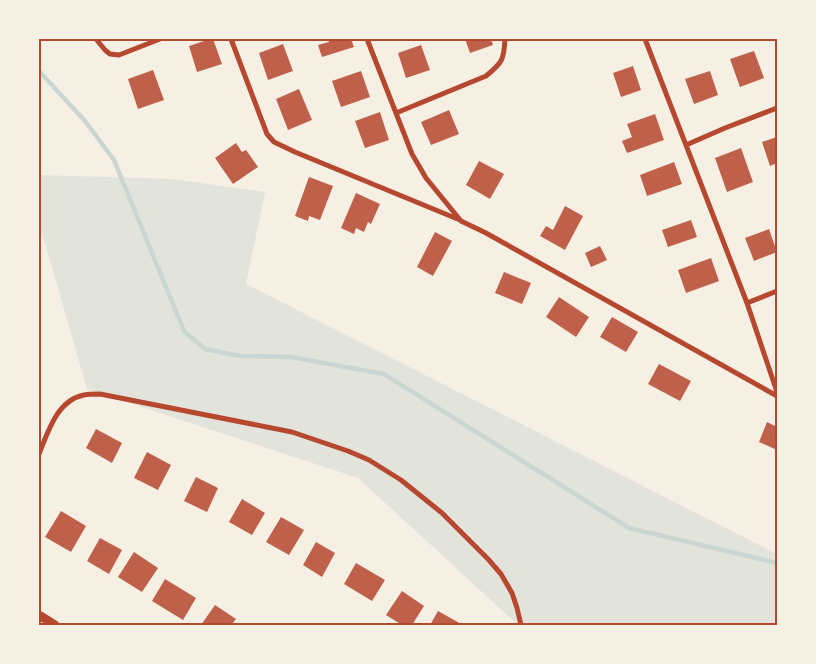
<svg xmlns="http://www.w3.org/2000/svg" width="816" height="664" font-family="Manrope,sans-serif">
  <rect width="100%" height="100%" fill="#f6efe4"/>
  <path fill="#e2e4dc" d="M39,175L172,179L265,192L246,284L777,554V625H518L358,478L87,389L46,246L39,231Z"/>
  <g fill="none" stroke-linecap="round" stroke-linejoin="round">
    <path stroke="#c9d6d2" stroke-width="4.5" d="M39,71L85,121L114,160L184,331L205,349L240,356L291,357L384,374L629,528L777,563"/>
  </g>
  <path fill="#bf614a" d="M210,39H213L222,64L197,72L189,46Z
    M328,39H351L354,47L322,57L318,45L329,42Z
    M465,39H491L493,45L470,53Z
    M283,44L293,71L268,80L259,53Z
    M421,45L430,70L406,78L398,53Z
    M754,51L764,78L740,87L730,59Z
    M633,66L641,90L621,97L613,73Z
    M153,70L164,100L138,109L128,79Z
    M361,71L370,97L341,107L332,81Z
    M710,71L718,95L694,104L685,79Z
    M299,89L312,120L288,130L276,99Z
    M449,110L459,134L431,145L421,122Z
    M380,112L389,140L365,148L355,121Z
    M655,114L664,140L627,153L622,141L632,137L627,124Z
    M777,137V163L770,166L762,142Z
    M236,143L242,152L246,150L258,167L233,184L215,158Z
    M741,148L753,182L727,192L715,158Z
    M479,161L504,174L490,199L466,185Z
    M674,162L682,184L647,196L640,175Z
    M309,177L333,186L320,220L309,216L308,221L295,216Z
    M356,193L380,204L371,224L368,222L364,232L356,228L354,234L341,228Z
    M565,206L583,216L565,250L540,236L546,226L553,230Z
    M691,220L697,237L668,247L662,230Z
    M769,229L777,252L754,261L745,238Z
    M435,232L452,241L433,276L417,267Z
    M600,246L607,260L591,267L585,253Z
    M711,258L719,281L686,293L678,270Z
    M504,272L531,283L522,304L495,293Z
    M559,297L589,317L576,337L546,317Z
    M612,317L638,332L626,352L600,337Z
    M659,364L691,381L680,401L648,384Z
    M767,422L777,427V450L759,442Z
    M96,429L122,443L112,463L86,448Z
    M147,452L171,465L158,490L134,478Z
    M196,477L218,488L207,512L184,501Z
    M242,499L265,513L252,535L229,522Z
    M61,511L86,526L71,552L45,537Z
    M281,517L304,530L289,555L266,542Z
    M100,538L122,550L109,574L87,561Z
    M316,542L335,553L322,577L303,565Z
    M134,552L158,568L142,592L118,577Z
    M356,563L385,580L372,601L344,584Z
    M165,579L196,598L183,620L152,601Z
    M402,591L424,606L412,625H402L386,615Z
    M215,605L236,619L231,625H201Z
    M438,611L463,625H430Z"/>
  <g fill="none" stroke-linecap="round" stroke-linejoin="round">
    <path stroke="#b5482f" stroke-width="5" d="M96,39L105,50L110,54L119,55L160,39
      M231,39L267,134L274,142L295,152L460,220
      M367,39L412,154L426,178L461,221L486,233L777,396
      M645,39L747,303L777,392
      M396,113L486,76C502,63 504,60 505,39
      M686,145L725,128L777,108
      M747,303L777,291
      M39,454C48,432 57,400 84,395C89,394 95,394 100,394L292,432L348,451L369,460L401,480L442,513L488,559L501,574L512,593L517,608L521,625"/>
    <path stroke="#b5482f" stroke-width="9" d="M39,615L55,625"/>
  </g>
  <rect width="816" height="664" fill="none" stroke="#f6efe4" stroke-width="80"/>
  <rect x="40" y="40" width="736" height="584" fill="none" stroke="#b5482f" stroke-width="2"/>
</svg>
